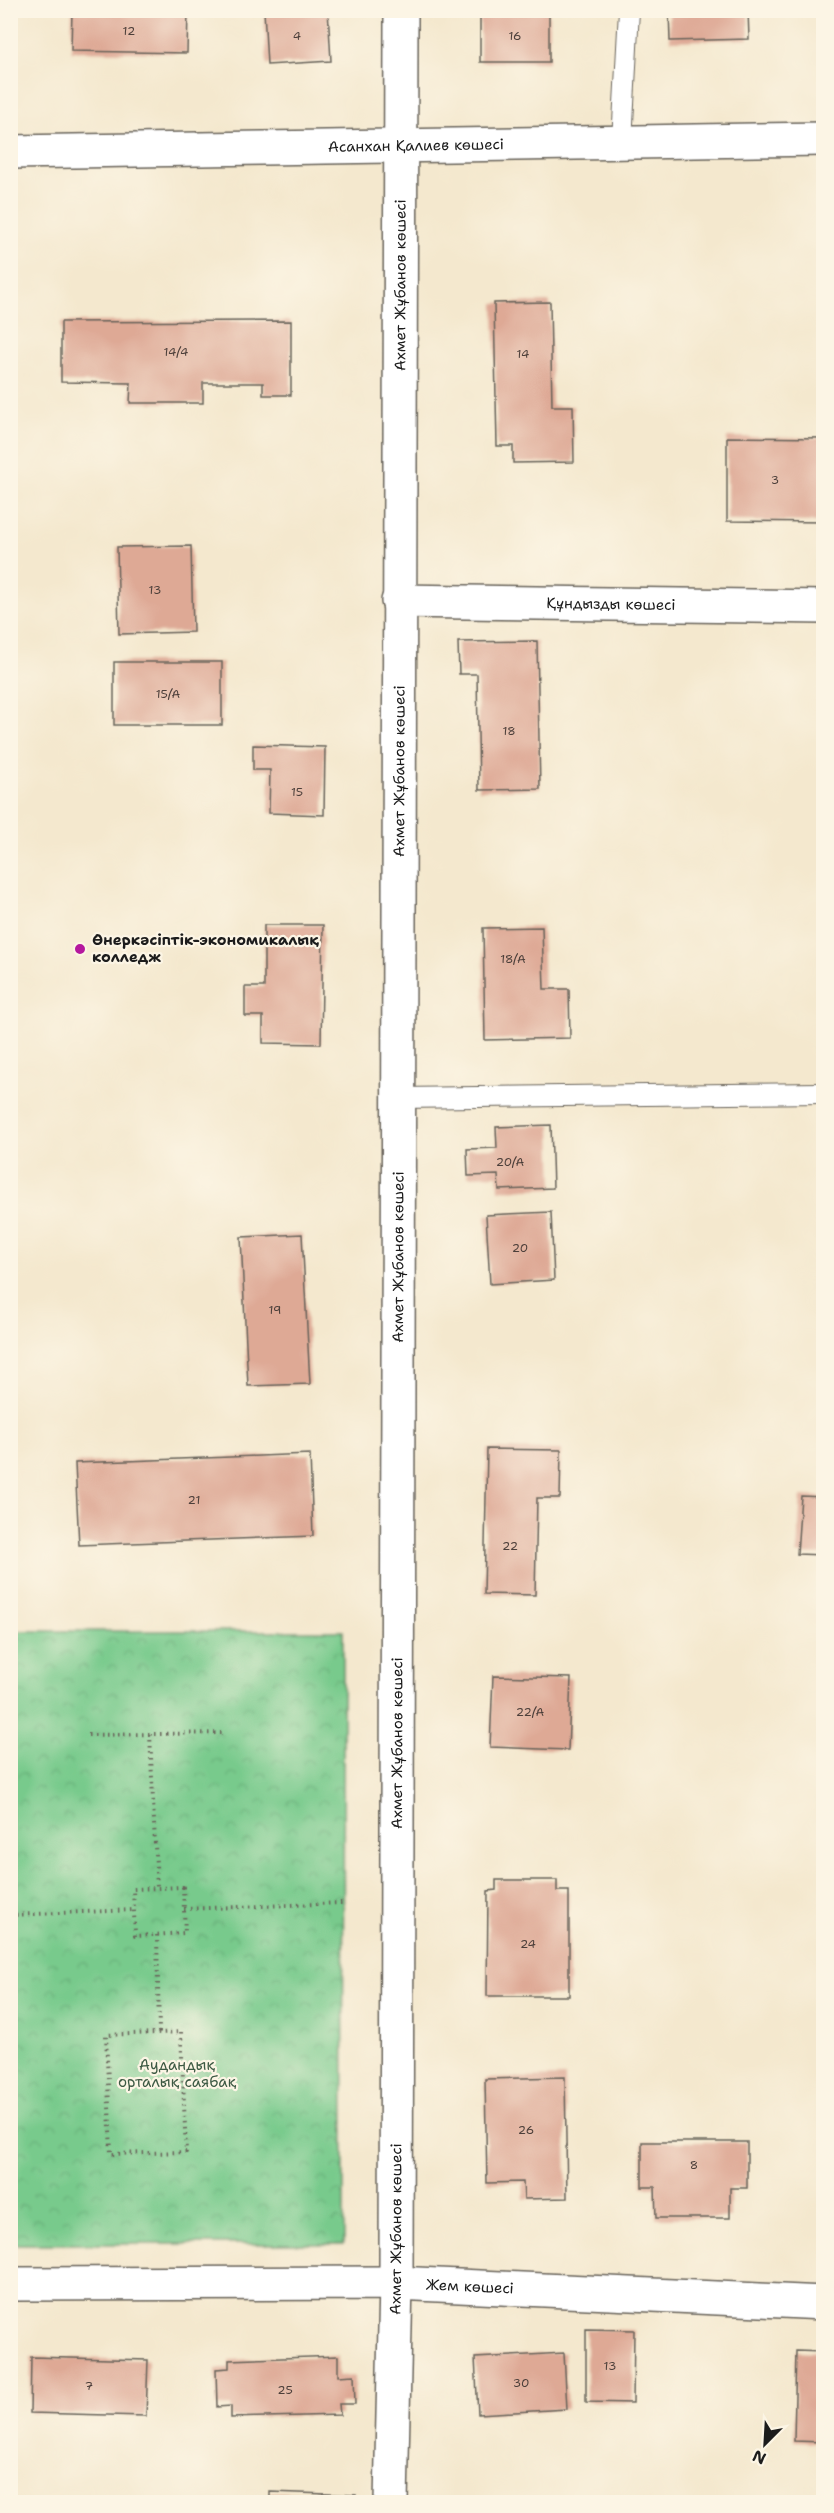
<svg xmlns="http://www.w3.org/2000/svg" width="834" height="2513" font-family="'Shantell Sans',sans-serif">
  <defs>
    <pattern id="park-crowns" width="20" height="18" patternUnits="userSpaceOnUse" patternTransform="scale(1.5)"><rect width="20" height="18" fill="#78ca8c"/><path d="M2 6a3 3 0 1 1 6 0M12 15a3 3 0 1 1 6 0" fill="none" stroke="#67ad78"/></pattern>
  </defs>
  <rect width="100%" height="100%" fill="#fcf5e5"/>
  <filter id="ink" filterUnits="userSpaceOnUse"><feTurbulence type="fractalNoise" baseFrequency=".0167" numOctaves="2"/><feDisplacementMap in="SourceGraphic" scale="12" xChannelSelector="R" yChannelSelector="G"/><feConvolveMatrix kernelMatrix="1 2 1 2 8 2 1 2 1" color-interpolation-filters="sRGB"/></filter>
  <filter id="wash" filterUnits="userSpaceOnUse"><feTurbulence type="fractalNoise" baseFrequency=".008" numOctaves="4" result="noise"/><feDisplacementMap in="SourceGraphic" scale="24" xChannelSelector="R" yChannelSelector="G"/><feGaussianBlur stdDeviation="1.35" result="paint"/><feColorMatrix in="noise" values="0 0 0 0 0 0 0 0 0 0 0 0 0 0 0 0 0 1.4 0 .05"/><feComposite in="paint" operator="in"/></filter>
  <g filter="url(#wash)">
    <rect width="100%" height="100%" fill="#f4e8ce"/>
    <path fill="url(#park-crowns)" stroke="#4a7354" stroke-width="1.5" d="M11,1631H343L344,2244H11Z"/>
    <g id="blocks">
      <path fill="#dea995" d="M72,10H188L187,53L71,51Z
        M264,10H328L331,61L267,65Z
        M480,10H549V62H480Z
        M669,10H748L749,39L670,41Z
        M550,302L552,406H573L574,462L513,463V446H497L494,303Z
        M291,321V395H263V383H203V403H130L131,383L61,382V322Z
        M727,437L824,438V522L727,521Z
        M191,546L193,632L119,634L117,547Z
        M537,641L540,789L479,790L477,674H459L458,642Z
        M114,662H222V725H114Z
        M253,745L325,747L324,815L269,813L270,770H253Z
        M264,925H323L321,1044L263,1043V1016H245V987H264Z
        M542,927L544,989H569L570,1038L485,1040L483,928Z
        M551,1125L553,1188L499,1190L498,1175L468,1176L467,1149L497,1148L496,1127Z
        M551,1212L554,1280L490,1284L486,1215Z
        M302,1234L310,1384L248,1386L241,1237Z
        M487,1449L561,1450L560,1498H537L535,1595L484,1594Z
        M310,1454L313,1536L79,1545L75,1463Z
        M801,1496L824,1497V1555L797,1554Z
        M493,1676L571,1678L568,1750L490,1747Z
        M496,1880H557V1891H569V1996H487L488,1891L496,1890Z
        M565,2077L567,2198L524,2199L523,2182L487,2183L485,2079Z
        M642,2142H747V2188H730V2218H656L655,2187H642Z
        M586,2329L634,2330L633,2403L586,2402Z
        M796,2351L824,2352V2442L794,2441Z
        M564,2353L567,2409L478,2414L475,2358Z
        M338,2356V2376L354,2375L355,2404H339L340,2415L231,2418V2406L217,2407L216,2369L229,2368V2360Z
        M31,2357L148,2360L146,2416L30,2413Z
        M270,2492L356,2495V2502H270Z"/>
    </g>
  </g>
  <g filter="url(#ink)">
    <use href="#blocks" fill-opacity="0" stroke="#68635a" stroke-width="1.5"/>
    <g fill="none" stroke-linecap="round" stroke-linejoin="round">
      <g stroke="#68635a" stroke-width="22">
        <path id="lane" d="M622,142L629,10
          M398,1098L824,1093"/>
      </g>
      <g stroke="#68635a" stroke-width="36">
        <g id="street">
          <path id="s1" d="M398,601L824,607"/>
          <path id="s2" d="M10,2284L396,2283L824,2303"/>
          <path id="s3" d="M391,2502L396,2283L401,10"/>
        </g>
      </g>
      <g stroke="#68635a" stroke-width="36">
        <g id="secondary">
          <path id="s4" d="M10,152L824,139"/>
        </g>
      </g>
      <path stroke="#68635a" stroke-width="4" stroke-dasharray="1.5 4.5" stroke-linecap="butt" d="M150,1734L157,1888
        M88,1735L223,1733
        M183,1887L185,1933L135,1936L133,1889Z
        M184,1909L343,1903
        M10,1915L134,1910
        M157,1935L159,2033
        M181,2032L186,2152L111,2154L106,2035Z"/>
      <use href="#lane" stroke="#fff" stroke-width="20"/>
      <use href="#street" stroke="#fff" stroke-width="33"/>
      <use href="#secondary" stroke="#fff" stroke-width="33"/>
    </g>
  </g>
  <circle fill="#b5179e" stroke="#fcf5e5" stroke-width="2" cx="80" cy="949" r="6"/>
  <g text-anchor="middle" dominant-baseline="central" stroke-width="4.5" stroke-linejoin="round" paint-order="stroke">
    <g font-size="12" fill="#4c3f3a">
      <text x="129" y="31">12</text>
      <text x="297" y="36">4</text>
      <text x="515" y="36">16</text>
      <text x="176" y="352">14/4</text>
      <text x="523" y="354">14</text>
      <text x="775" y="480">3</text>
      <text x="155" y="590">13</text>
      <text x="168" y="694">15/А</text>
      <text x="509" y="731">18</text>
      <text x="297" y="792">15</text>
      <text x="513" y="959">18/А</text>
      <text x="510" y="1162">20/А</text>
      <text x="520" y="1248">20</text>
      <text x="275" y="1310">19</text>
      <text x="194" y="1500">21</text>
      <text x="510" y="1546">22</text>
      <text x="530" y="1712">22/А</text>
      <text x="528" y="1944">24</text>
      <text x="526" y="2130">26</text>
      <text x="694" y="2165">8</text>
      <text x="610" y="2366">13</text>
      <text x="521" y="2383">30</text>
      <text x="89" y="2386">7</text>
      <text x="285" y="2390">25</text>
    </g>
    <g font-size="15" fill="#1c1c1c" stroke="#fcf5e5">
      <text stroke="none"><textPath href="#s4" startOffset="406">Асанхан Қалиев көшесі</textPath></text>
      <text stroke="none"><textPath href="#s3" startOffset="2217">Ахмет Жұбанов көшесі</textPath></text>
      <text stroke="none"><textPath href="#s1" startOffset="213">Құндызды көшесі</textPath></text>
      <text stroke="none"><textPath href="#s3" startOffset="1731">Ахмет Жұбанов көшесі</textPath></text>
      <text stroke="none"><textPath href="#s3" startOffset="1245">Ахмет Жұбанов көшесі</textPath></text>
      <text stroke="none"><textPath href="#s3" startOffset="759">Ахмет Жұбанов көшесі</textPath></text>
      <text stroke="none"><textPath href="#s3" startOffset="273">Ахмет Жұбанов көшесі</textPath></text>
      <text stroke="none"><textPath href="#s2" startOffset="460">Жем көшесі</textPath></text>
    </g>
    <g font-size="15" font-weight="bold" fill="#1c1c1c" stroke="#fcf5e5" text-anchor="start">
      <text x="92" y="940">Өнеркәсіптік-экономикалық<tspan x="92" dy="17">колледж</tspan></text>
    </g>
    <g font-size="15" fill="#3c5943" stroke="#fcf5e5">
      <text x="177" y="2065">Аудандық<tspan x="177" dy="17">орталық саябақ</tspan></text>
    </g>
  </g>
  <rect width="834" height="2513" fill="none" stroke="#fcf5e5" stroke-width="36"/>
  <g transform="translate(765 2444) rotate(204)" stroke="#fcf5e5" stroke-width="4.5" paint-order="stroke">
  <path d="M0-4.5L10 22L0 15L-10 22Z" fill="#1c1c1c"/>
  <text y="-9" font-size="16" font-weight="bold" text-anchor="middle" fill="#1c1c1c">N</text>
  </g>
</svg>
